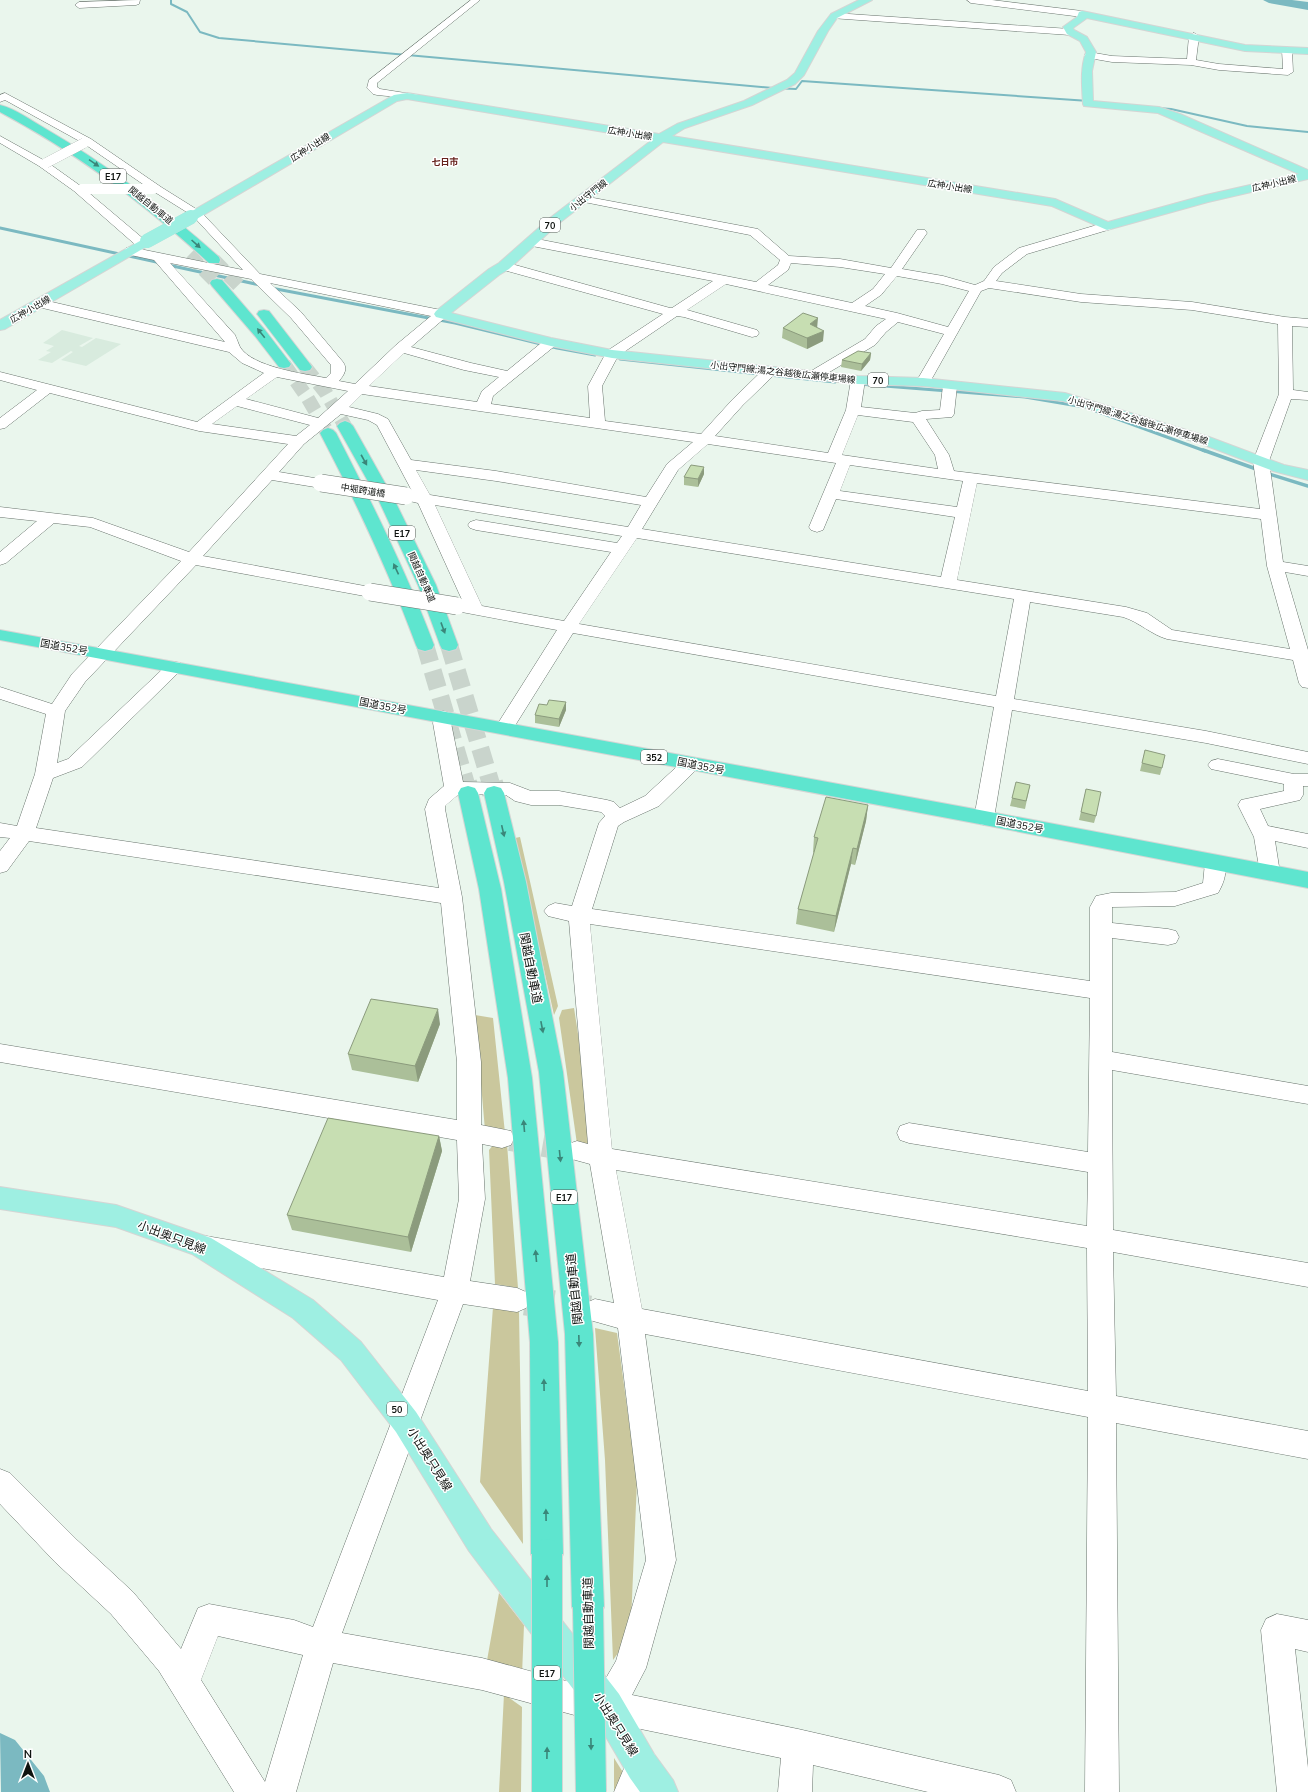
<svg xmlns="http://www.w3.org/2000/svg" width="1308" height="1792" font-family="Mulish,'Noto Sans JP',sans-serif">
  <rect width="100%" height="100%" fill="#eaf6ed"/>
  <path fill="#d8ebde" d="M62,330L93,338L79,346L82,347L96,338L121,344L86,366L61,360L73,352L71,351L52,363L38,360L51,352L46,351L54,346L43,343Z"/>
  <path fill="#cac79d" d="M520,837L558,1006L554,1015L515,838Z
    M574,1008L595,1144H577L559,1018L562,1010Z
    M475,1015L493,1018L505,1133L485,1130Z
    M494,1144H507L518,1288L495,1284L489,1150Z
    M493,1307L519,1312L523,1544L480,1482Z
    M595,1328L617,1333L637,1481L631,1622L621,1649L613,1660L605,1460Z
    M499,1593L524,1625L522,1675L486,1666Z
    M504,1694L522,1707L521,1792H499Z
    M614,1758L624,1774L614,1792Z"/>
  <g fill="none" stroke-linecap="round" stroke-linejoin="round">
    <path stroke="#7bb9c1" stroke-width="2" d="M171,0V4L187,12L200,32L219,38L773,88L796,89L802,81L1089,101
      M1158,108L1171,109L1247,126L1308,132"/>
    <path stroke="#7bb9c1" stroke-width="3" d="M0,228L161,263
      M168,265L260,285
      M271,288L455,323L557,348L595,355
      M620,359L835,382
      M859,384L1025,397L1084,407
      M1093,410L1205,451"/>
    <path stroke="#7bb9c1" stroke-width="3.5" d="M1203,450L1259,470
      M1266,473L1308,486"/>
    <path fill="#7bb9c1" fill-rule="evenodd" d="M1263,0H1292L1308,2V10L1269,3Z
      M0,1733L15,1740L44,1776L50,1792H1Z"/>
    <path stroke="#c9d4cc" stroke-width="22" stroke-dasharray="22 11" stroke-linecap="butt" d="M510,1140L574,1151"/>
    <path stroke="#c9d4cc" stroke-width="29" stroke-dasharray="29 14" stroke-linecap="butt" d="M525,1301L590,1310"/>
    <path stroke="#c9d4cc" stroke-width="14" stroke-dasharray="14 7" stroke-linecap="butt" d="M189,255L216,282
      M214,260L241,288
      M284,364L307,397L328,433
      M305,367L326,393L345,426"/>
    <path stroke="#c9d4cc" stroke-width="18" stroke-dasharray="18 9" stroke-linecap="butt" d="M425,645L466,784
      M449,645L491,784"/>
    <path stroke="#c9d4cc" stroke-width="24" stroke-dasharray="24 12" stroke-linecap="butt" d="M465,783L468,793
      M491,783L494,793"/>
    <g stroke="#69746d" stroke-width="1">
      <path id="minor" d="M140,0L139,4L136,5L79,8L75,5L79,2Z
        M471,0H480L377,83V87L380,89L418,95L419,97L418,99L377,95L373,94L367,88L369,80Z
        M967,0H992L1082,11L1086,14L1082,17L971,3Z
        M834,13L1070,29L1075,32L1070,35L831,18L830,16Z
        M1194,33L1199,36L1196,60L1219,64L1283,69L1282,50L1287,47L1292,50L1293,72L1288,75L1219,70L1191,65L1112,62L1089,58L1084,55L1089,52L1112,56L1187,59L1189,36Z
        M5,93L91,139L161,187L201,212L260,274L446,311L448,314L446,317L411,347L471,363L507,371L546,339H556L558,342L556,345L493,396L491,404L590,418L588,386L607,351L663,314L500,269L498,266L500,263H508L670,308H672L713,281L532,246L528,245L526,242L528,239L532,238L756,282L778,265L780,260L750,235L579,201L577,199L583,196L758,229L789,256L840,259L891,268L917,230H925L927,233L902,269L943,276L975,285L984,281L994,267L1019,248L1107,222L1111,223L1113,226L1111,229L1027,254L1002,273L996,281L1081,294L1192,302L1285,317L1308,319V327L1292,326L1293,390L1308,392V400L1291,399L1269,461L1283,562L1308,566V576L1285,572L1308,650V688L1302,687L1299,683L1293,660L1167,639C1152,635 1139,622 1123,617L1030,602L1014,699L1206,731L1308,752V764L1206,743L1012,710L994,818L991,823L984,825L977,823L974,818L994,707L573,633L511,732L504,734L497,732L495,728L557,630L451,610L448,606L451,602L457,601L463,602L418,503L401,499L398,496L401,493L406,491L413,493L377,425L368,420L341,414L304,444L279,472L326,480L329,483L326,486L321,488L272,480L203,556L370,587L376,588L378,592L376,596L370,597L196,565L85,682L65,711L57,763L68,759L169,663L175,662L181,663L184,667L82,767L53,778L36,828L439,888L425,809L429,799L444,786L433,723L436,713L443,711L450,713L452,717L451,723L463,782L510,783L531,791H559L607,800L614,802L620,808L645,796L684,760L691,758L698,760L701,764L698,768L659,806L624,822L618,826L592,909L1090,981V907L1096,896L1111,893L1175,892L1203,883L1205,863L1208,858L1215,856L1222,858C1229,869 1224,883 1218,893L1175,906L1112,907V923L1168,929L1176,931L1179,937L1176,943L1168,945L1112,938V1052L1308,1086V1104L1112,1070L1113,1230L1308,1263V1287L1113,1252L1116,1396L1308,1431V1459L1116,1423L1119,1792H1085L1088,1417L645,1334L676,1560L646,1668L632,1695L798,1729L999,1775L1011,1780L1016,1792H928L813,1765L812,1792H778L781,1758L607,1722H600L482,1690L333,1663L296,1792H234L159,1671L111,1614L55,1562L0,1504V1469L10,1473L77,1540L133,1592L181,1649L198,1608L209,1604L294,1620L313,1627L438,1300L206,1258L197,1255L193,1247L197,1239L206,1236L444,1277L459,1199L457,1140L0,1062V1044L457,1120V1062L441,903L29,841L7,871L0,873V851L10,838L0,837V823L17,826L35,774L46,714L0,699V687L52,704L72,674L181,561L90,527L54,523L6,563L0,565V552L37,521L0,517V507L93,518L189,552L288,444L199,431L50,393L5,428L0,429V418L37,390L0,380V372L197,422L264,373L242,363L229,352L34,306L33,303L34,300L39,299L225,342L154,260L126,254L124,251L126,248L130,247L243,270L193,216L153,191L83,143L5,100L0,102V95ZM170,263L251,279L291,318L331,365V373L326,378C304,374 252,367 240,347C238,343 237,339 235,335ZM791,263L840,267L885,274L873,289L852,303L768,285L788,270ZM897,276L942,284L969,291L948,327L897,313L865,306L881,295ZM270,283L431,316L396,345L355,384L339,381C344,375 348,369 343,362L301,312ZM726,284L886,319L876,326L865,339L811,371L809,374L811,377H821L875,345L886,332L898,322L944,334L916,382L918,385H928L930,382L981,291L989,288L1081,302L1192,310L1278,324L1279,394L1253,461L1260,509L954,471L949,455L926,419L952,417L954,414L957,386L955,383H945L943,386L940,410L922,411L915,413L861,407L865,380L863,377H853L851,380L846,410L828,453L715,436L743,405L775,374L777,371L775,368H765L733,399L701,434L605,421L602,386L618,356L677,316L684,317L752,337L757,336L759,333L757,330L687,310ZM404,353L464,370L499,377L482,391L477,402L369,386ZM277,377L348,391L318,418L246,399ZM362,394L693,442L667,464L646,497L496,471L411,460L388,419L378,414L349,407ZM237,406L310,425L296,436L212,424ZM858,415L913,422L935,455L938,469L842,455ZM708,444L836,463L809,527L811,530L817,532L823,530L836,499L955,517L941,577L642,529L678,470ZM850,465L963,481L957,507L840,491ZM416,470L496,481L641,505L628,527L430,495ZM977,483L1261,519L1267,566L1290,649L1172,630L1147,613L1126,607L957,580ZM435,505L622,536L617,543L476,520L470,522L468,525L470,528L476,530L611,552L564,621L482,606ZM637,538L1014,599L996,696L579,624ZM459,794L506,795L515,801L531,805H559L601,812L605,816L599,823L572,906L555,903L548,906L544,911L548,916L569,921L588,1144L577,1141L568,1144L565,1151L568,1158L590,1164L614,1303L595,1299L586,1303L582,1311L586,1319L618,1328L646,1560L616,1661L599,1690L482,1658L342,1633L463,1304L517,1312L526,1308L530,1300L526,1292L517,1288L470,1281L485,1199L482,1144L502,1148L511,1145L514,1138L511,1131L481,1125V1062L462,897L445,809V806ZM590,924L1090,998L1088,1152L909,1123L900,1126L897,1133L900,1140L909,1143L1088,1172L1087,1226L612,1149ZM616,1170L1087,1248L1088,1391L642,1309ZM218,1636L303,1655L265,1782L201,1680Z
        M0,136L47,162L82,187L146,241L148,244L146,247H138L74,191L39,166L0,143Z
        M1218,759L1294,774H1308V786H1303V795L1300,800L1260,809L1268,826L1308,834V848L1275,841L1280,873L1277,878L1270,880L1263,878L1260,873L1254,837L1238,805L1241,800L1284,791V784L1211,769L1208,765L1211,761Z
        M1277,1614L1308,1620V1652L1295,1649L1308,1768V1792H1277L1261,1630L1266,1619Z
        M642,1750L654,1754L658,1766L648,1792H614L630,1754Z"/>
    </g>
    <g stroke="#d4d5d4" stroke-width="2">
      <path id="major" d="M859,0H872L837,18L828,31L804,75L795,84L752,105L685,128L672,136L1055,199L1108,222L1206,195L1299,174L1158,113L1084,106L1083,104C1082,86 1080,69 1086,52L1080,41L1067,34L1063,27L1077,17L1079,12L1082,11L1245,45L1308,48V54L1245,51L1087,18L1073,28L1074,30L1087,37L1096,52L1092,71L1093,101L1159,107L1180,114L1308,170V179L1208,202L1107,230L1052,206L663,142L558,224L509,269L499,275L451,313L551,338L612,350L858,376L923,378L1065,393L1209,437L1284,465L1308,470V480L1273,471L1199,443L1063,401L923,386L858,384L612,358L551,346L436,317L434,314L436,311L489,269L499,263L550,218L652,140L407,99L397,101L195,220H187L185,217L187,214L394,95L407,93L659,134L677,124L744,101L787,80L795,73L818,31L831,14Z
        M147,237L151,238L153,241L151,244L5,329L0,330V320Z
        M0,1187L116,1205L211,1238L313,1300L361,1342L416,1412L491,1529L619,1694L654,1754L673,1780L678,1792H640L630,1778L595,1718L469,1551L396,1432L341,1360L293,1318L192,1254L116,1227L0,1209Z"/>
    </g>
    <g stroke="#d4d5d4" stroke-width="2">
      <path id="highway" d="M0,105C16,109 32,121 46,129C108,165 165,209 219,257L220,260L219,263H209C145,204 77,153 0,112Z
        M217,279L222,280L265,330L291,364L289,367L284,368L279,367L255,336L212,286L210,283L212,280Z
        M264,310L269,311L310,364L312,367L310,370L305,371L300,370L257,314L259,311Z
        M345,421L350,423L353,426L395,501L436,585L458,645L456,649L449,651L442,649L440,645L418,585L379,501L337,426L340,423Z
        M328,428L333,430L336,433C372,503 406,571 434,645L432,649L425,651L418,649L416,645C389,572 356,502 320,433L323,430Z
        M0,630L969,808L1308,872V888L969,822L0,640Z
        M468,786L475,788L478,793L501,889L532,1078L558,1342L563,1554L558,1565L547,1570L536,1565L531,1554L530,1342L508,1078L479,889L458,793L461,788Z
        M494,786L501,788L504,793L526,882L563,1072L593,1334L604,1607L599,1618L588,1623L577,1618L572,1607L565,1334L539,1072L504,882L484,793L487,788Z"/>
    </g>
    <use href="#minor" fill="#fff" fill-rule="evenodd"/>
    <use href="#major" fill="#9eefe2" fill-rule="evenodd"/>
    <use href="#highway" fill="#5ee5cf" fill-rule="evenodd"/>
    <g stroke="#69746d" stroke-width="10" stroke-linecap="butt">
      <path id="minor-bridge-far1" d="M46,163L84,143
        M82,189H153"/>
    </g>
    <g stroke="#69746d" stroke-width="18" stroke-linecap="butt">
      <path id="minor-bridge" d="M321,483L406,496
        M370,592L457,606"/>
    </g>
    <g stroke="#d4d5d4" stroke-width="14" stroke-linecap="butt">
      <path id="major-bridge" d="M147,241L191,217"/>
    </g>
    <g stroke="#d4d5d4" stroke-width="32" stroke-linecap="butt">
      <path id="highway-bridge" d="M547,1554V1792
        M588,1607L591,1792"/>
    </g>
    <use href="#minor-bridge-far1" stroke="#fff" stroke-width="10"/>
    <use href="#minor-bridge" stroke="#fff" stroke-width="17"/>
    <use href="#major-bridge" stroke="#9eefe2" stroke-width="14"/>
    <use href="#highway-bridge" stroke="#5ee5cf" stroke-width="30"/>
  </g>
  <path fill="#abbf99" d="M783,328H817L823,341L807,349L782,338Z
    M871,353L870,360L861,371L841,367L842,360Z
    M704,474L698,487L684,485V477Z
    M566,702V710L559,727L535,723V715L547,705Z
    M1145,750L1162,768L1160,775L1140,771Z
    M1030,785L1025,809L1010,806L1012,798Z
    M1086,789L1096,816L1094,823L1079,820Z
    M868,805L866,821L855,865L851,864L834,932L796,924L798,909L814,853L813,852L814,837Z
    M440,1024L418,1082L352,1070L348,1054Z
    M439,1136L442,1151L411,1252L292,1230L287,1215Z"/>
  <path fill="#8b9b7d" d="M818,318L817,329L810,324Z
    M824,331L823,341L807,349V338Z
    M871,353L870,360L861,371L862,364Z
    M704,467V474L698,487V479Z
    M566,702V710L559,727V719Z
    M868,805L866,821L855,865L857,849Z
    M853,848L851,864L834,932L836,916Z
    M438,1009L440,1024L418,1082L415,1066Z
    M439,1136L442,1151L411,1252L408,1237Z"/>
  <path fill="#c7deb2" stroke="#8b9b7d" d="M803,313L818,318L810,324L824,331L807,338L783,328Z
    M858,351L871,353L862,364L842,360Z
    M691,465L704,467L698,479L684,477Z
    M549,700L566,702L559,719L535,715L539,704L547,705Z
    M1145,750L1165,755L1162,768L1142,763Z
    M1016,782L1030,785L1026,801L1012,798Z
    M1086,789L1101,792L1096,816L1081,812Z
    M826,797L868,805L857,849L853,848L836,916L798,909L818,838L814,837Z
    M371,999L438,1009L415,1066L348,1054Z
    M328,1118L439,1136L408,1237L287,1215Z"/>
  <defs><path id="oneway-solid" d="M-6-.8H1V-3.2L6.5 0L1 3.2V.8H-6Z"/></defs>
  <g fill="#3a8679">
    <use href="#oneway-solid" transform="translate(94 163) rotate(34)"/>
    <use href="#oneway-solid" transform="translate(196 244) rotate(42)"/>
    <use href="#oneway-solid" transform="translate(261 333) rotate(-129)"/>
    <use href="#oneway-solid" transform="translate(364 460) rotate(61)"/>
    <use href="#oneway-solid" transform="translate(396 569) rotate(-115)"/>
    <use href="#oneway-solid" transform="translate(443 628) rotate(70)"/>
    <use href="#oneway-solid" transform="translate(503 831) rotate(77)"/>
    <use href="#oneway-solid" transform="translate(542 1027) rotate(79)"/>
    <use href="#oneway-solid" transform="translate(524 1126) rotate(-95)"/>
    <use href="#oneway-solid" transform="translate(560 1156) rotate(84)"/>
    <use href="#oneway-solid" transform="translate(536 1256) rotate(-95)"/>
    <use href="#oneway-solid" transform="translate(579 1341) rotate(88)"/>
    <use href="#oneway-solid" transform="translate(544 1385) rotate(-91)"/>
    <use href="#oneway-solid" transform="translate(546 1515) rotate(-91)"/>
    <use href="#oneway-solid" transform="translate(547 1581) rotate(-90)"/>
    <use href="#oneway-solid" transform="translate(591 1744) rotate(89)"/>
    <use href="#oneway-solid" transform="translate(547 1753) rotate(-89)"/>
  </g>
  <g text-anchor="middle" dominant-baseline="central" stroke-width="3" stroke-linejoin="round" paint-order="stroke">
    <g font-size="9" fill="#0f1310" stroke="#fff">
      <text transform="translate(630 133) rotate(9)">広神小出線</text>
      <text transform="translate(310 147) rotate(-32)">広神小出線</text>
      <text transform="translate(1274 183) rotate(-13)">広神小出線</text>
      <text transform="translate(950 186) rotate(9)">広神小出線</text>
      <text transform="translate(588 195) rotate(-38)">小出守門線</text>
      <text transform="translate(151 205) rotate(39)">関越自動車道</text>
      <text transform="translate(30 309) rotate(-30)">広神小出線</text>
      <text transform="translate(783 372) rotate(6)">小出守門線;湯之谷越後広瀬停車場線</text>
      <text transform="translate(1138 420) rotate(17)">小出守門線;湯之谷越後広瀬停車場線</text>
      <text transform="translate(363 490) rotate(9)">中堀跨道橋</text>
      <text transform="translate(422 577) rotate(66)">関越自動車道</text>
    </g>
    <g font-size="9" font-weight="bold" fill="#67221d" stroke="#fff">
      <text x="445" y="161">七日市</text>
    </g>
    <g fill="#fff" stroke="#575a58" stroke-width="1">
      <rect x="100" y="169" width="26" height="14" rx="3"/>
      <rect x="540" y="218" width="20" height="14" rx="3"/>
      <rect x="868" y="373" width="20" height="14" rx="3"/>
      <rect x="389" y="526" width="26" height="14" rx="3"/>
      <rect x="641" y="750" width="26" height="14" rx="3"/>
      <rect x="551" y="1190" width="26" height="14" rx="3"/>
      <rect x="387" y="1402" width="20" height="14" rx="3"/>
      <rect x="534" y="1666" width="26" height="14" rx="3"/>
    </g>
    <g font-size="9" font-weight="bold" fill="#0f1310">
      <text x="113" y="176">E17</text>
      <text x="550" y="225">70</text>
      <text x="878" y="380">70</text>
      <text x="402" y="533">E17</text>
      <text x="654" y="757">352</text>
      <text x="564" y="1197">E17</text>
      <text x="397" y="1409">50</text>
      <text x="547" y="1673">E17</text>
    </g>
    <g font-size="10" fill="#0f1310" stroke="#fff">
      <text transform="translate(64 647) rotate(10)">国道352号</text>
      <text transform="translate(383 706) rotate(11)">国道352号</text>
      <text transform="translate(701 766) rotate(11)">国道352号</text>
      <text transform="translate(1020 825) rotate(11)">国道352号</text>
    </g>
    <g font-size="12" fill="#0f1310" stroke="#fff">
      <text transform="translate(531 968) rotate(79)">関越自動車道</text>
      <text transform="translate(172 1237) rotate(21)">小出奥只見線</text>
      <text transform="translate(574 1289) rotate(-96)">関越自動車道</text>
      <text transform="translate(430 1459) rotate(58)">小出奥只見線</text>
      <text transform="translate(588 1613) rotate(-91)">関越自動車道</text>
      <text transform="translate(616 1724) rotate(58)">小出奥只見線</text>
    </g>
  </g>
  <g transform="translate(28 1764)" stroke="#ffffff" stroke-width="3" paint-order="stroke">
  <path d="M0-3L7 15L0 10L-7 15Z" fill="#0f1310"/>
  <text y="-6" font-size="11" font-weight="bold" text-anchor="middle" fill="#0f1310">N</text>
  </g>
</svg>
